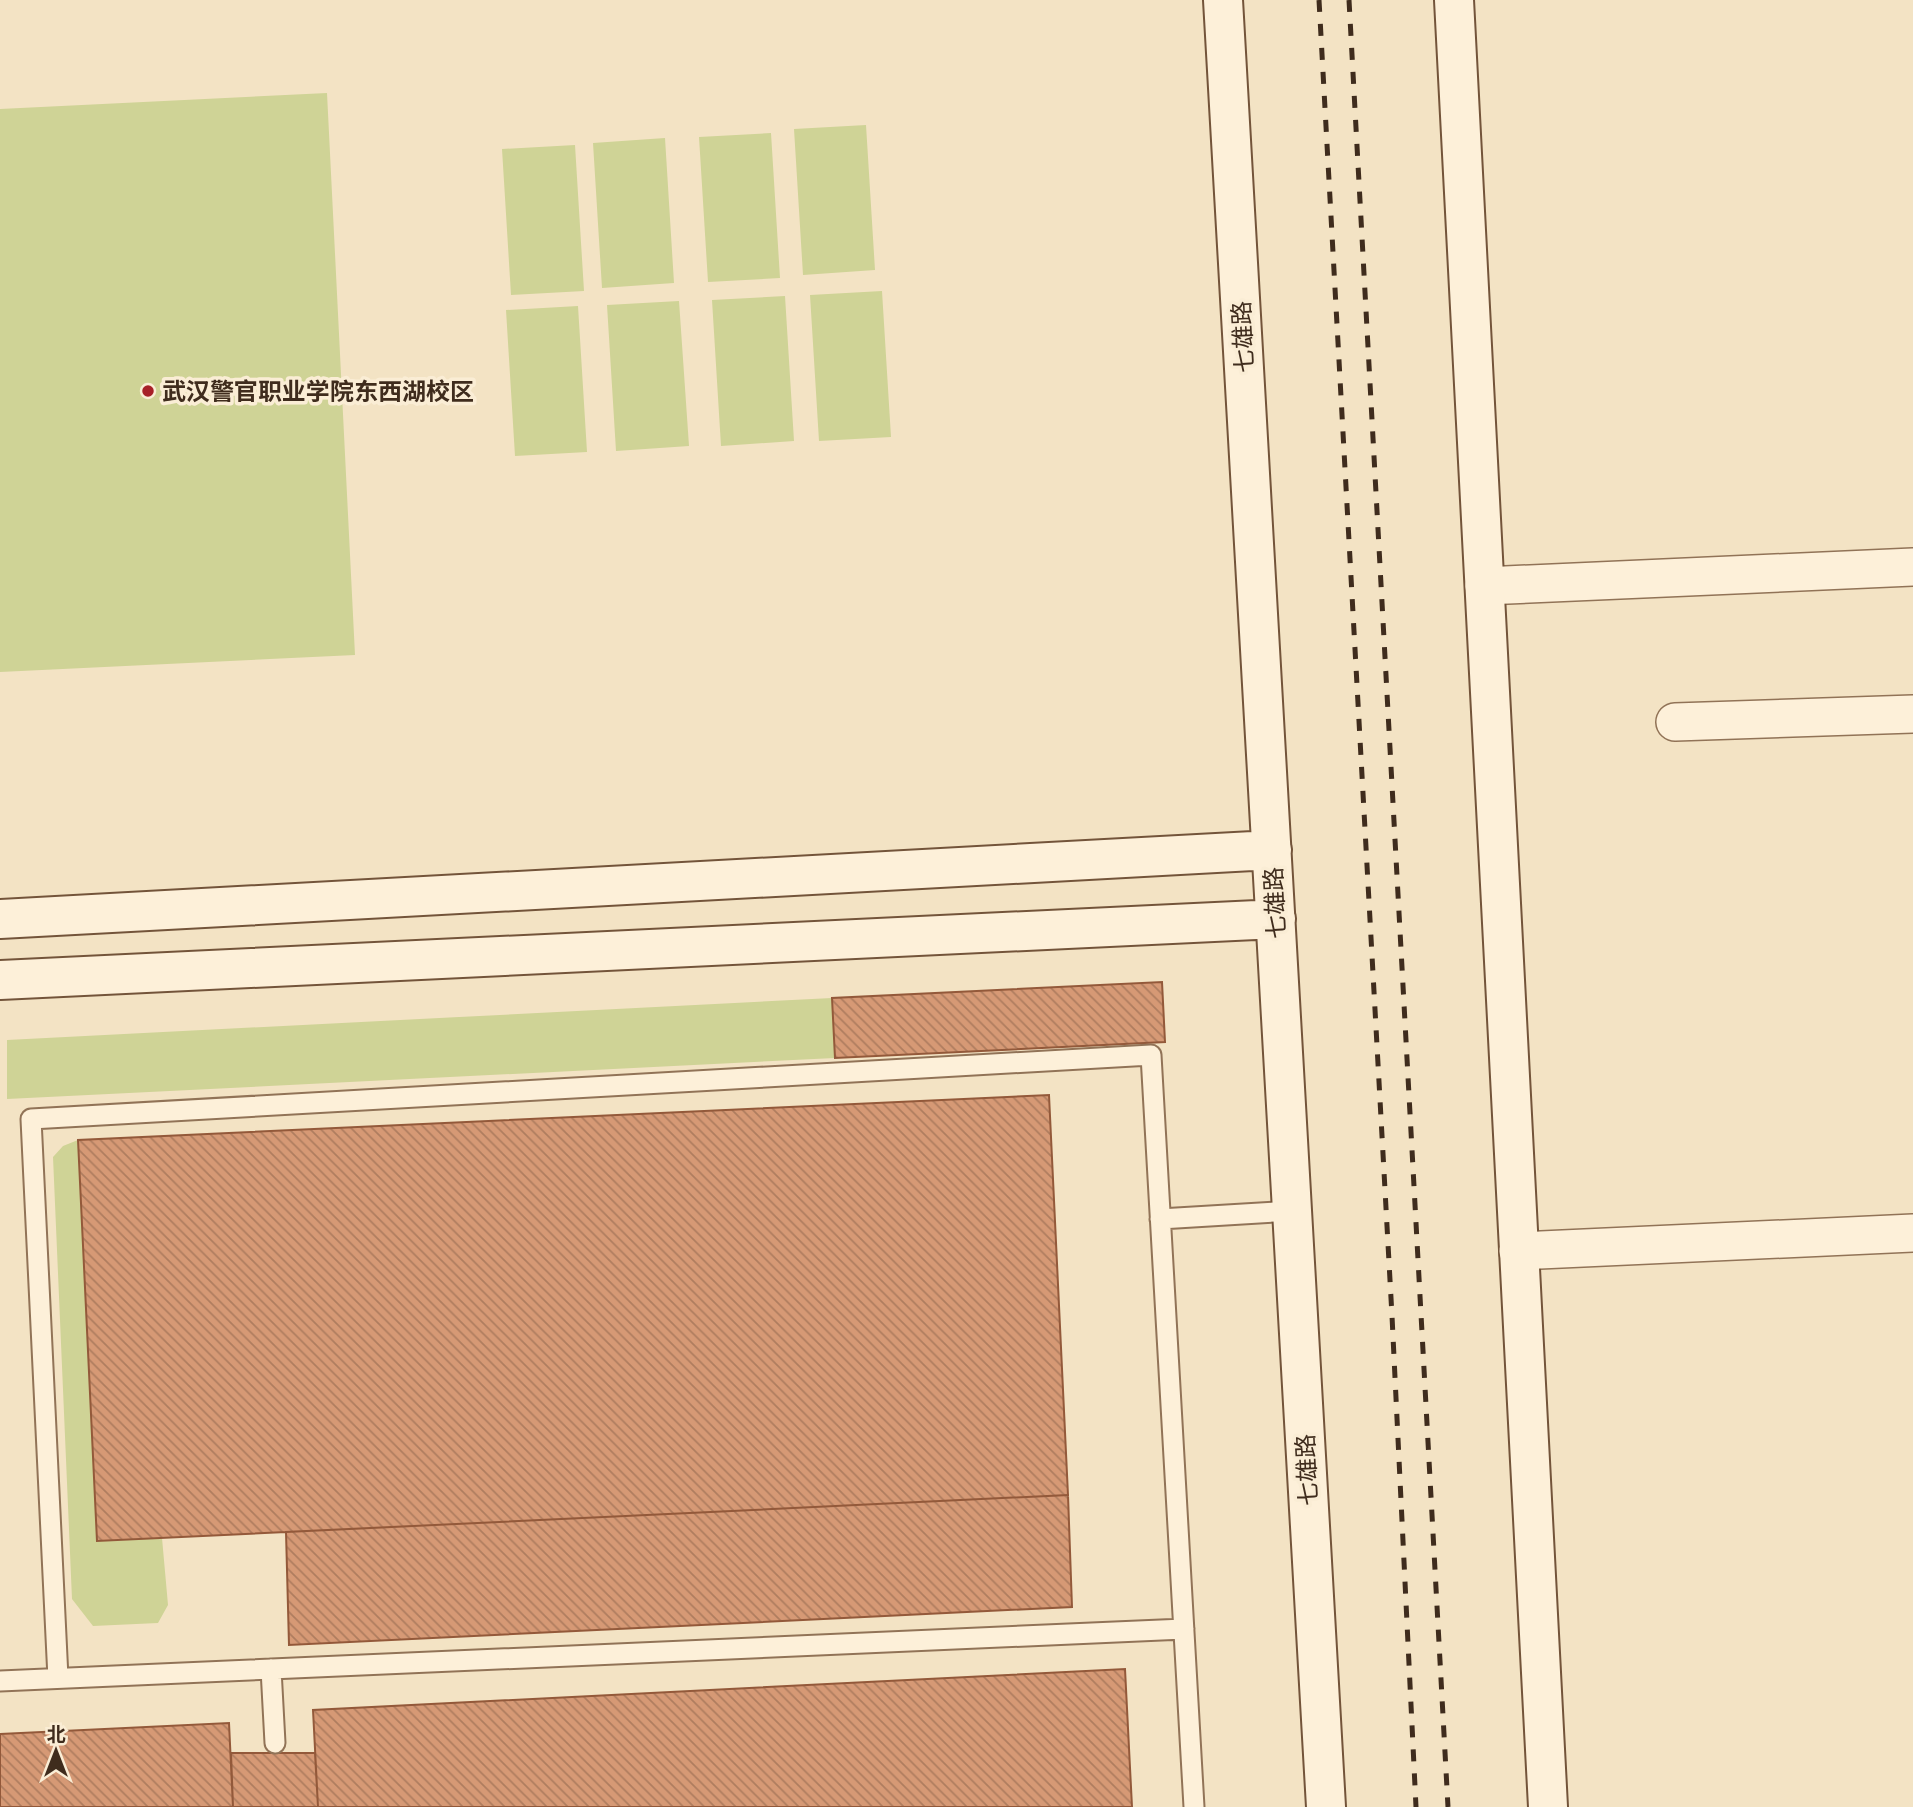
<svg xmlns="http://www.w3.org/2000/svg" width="1913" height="1807" font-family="'Zilla Slab','Noto Sans SC',serif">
  <defs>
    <pattern id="building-back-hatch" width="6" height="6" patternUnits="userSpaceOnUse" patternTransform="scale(1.75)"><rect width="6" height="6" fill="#d69975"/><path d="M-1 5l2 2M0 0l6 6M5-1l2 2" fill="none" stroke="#af7d5f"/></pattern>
  </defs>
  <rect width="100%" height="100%" fill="#f3e3c4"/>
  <path fill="#cfd396" d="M327,93L355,655L0,672V109Z
    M866,125L875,270L803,275L794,129Z
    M771,133L780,278L708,282L699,137Z
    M665,138L674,283L602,288L593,143Z
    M575,145L584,291L511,295L502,149Z
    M882,291L891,437L819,441L810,295Z
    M785,296L794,441L721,446L712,300Z
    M679,301L689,446L616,451L607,305Z
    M578,306L587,452L515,456L506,310Z
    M832,998L835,1058L7,1099V1040Z
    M78,1140L97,1541L162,1538L168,1605L158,1623L93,1626L72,1599L53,1157L63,1146Z"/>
  <path fill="url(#building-back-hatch)" stroke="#93593a" stroke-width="2" d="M1162,982L1165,1042L835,1058L832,998Z
    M1049,1095L1068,1495L97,1541L78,1140Z
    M1068,1495L1072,1607L289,1645L286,1532Z
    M1125,1669L1132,1807H318L313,1710Z
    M229,1723L233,1807H0V1734Z
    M231,1753H315L318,1807H233Z"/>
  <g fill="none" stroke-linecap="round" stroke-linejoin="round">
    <g stroke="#917357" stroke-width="23">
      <path id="lane" d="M1160,1219L1292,1211
        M271,1669L275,1743
        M58,1678L31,1119L1151,1055L1194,1807
        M0,1681L1184,1629"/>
    </g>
    <g stroke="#917357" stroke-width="40">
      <path id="street" d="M1484,586L1913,567
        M1675,722L1913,714
        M1518,1251L1913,1233"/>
    </g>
    <g stroke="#73543a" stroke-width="42">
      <path id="secondary" d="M1223,0L1326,1807
        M1454,0L1548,1807
        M0,919L1272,850
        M0,980L1276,919"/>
    </g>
    <use href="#lane" stroke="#fdf0d9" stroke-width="19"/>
    <use href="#street" stroke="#fdf0d9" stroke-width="37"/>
    <use href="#secondary" stroke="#fdf0d9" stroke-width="38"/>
    <path stroke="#3f2c1d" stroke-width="5" stroke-dasharray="12 12" stroke-linecap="butt" d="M1319,0L1392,1316L1416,1807
      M1349,0L1448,1807"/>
  </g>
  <circle fill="#a72027" stroke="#faedd5" stroke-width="2.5" cx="148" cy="391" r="7"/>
  <g text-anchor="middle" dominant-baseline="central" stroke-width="7" stroke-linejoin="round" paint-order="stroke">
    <g font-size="24" fill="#3f2c1d" stroke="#faedd5">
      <text transform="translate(1243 337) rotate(-93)">七雄路</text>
      <text transform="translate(1275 903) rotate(-93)">七雄路</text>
      <text transform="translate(1307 1470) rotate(-93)">七雄路</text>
    </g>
    <g font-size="24" font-weight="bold" fill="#3f2c1d" stroke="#faedd5" text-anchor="start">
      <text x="162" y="391">武汉警官职业学院东西湖校区</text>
    </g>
  </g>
  <g transform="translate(56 1751)" stroke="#faedd5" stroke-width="5" paint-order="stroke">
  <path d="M0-5L12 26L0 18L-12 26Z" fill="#3f2c1d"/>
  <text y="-10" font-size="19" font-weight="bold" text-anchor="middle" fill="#3f2c1d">北</text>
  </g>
</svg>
